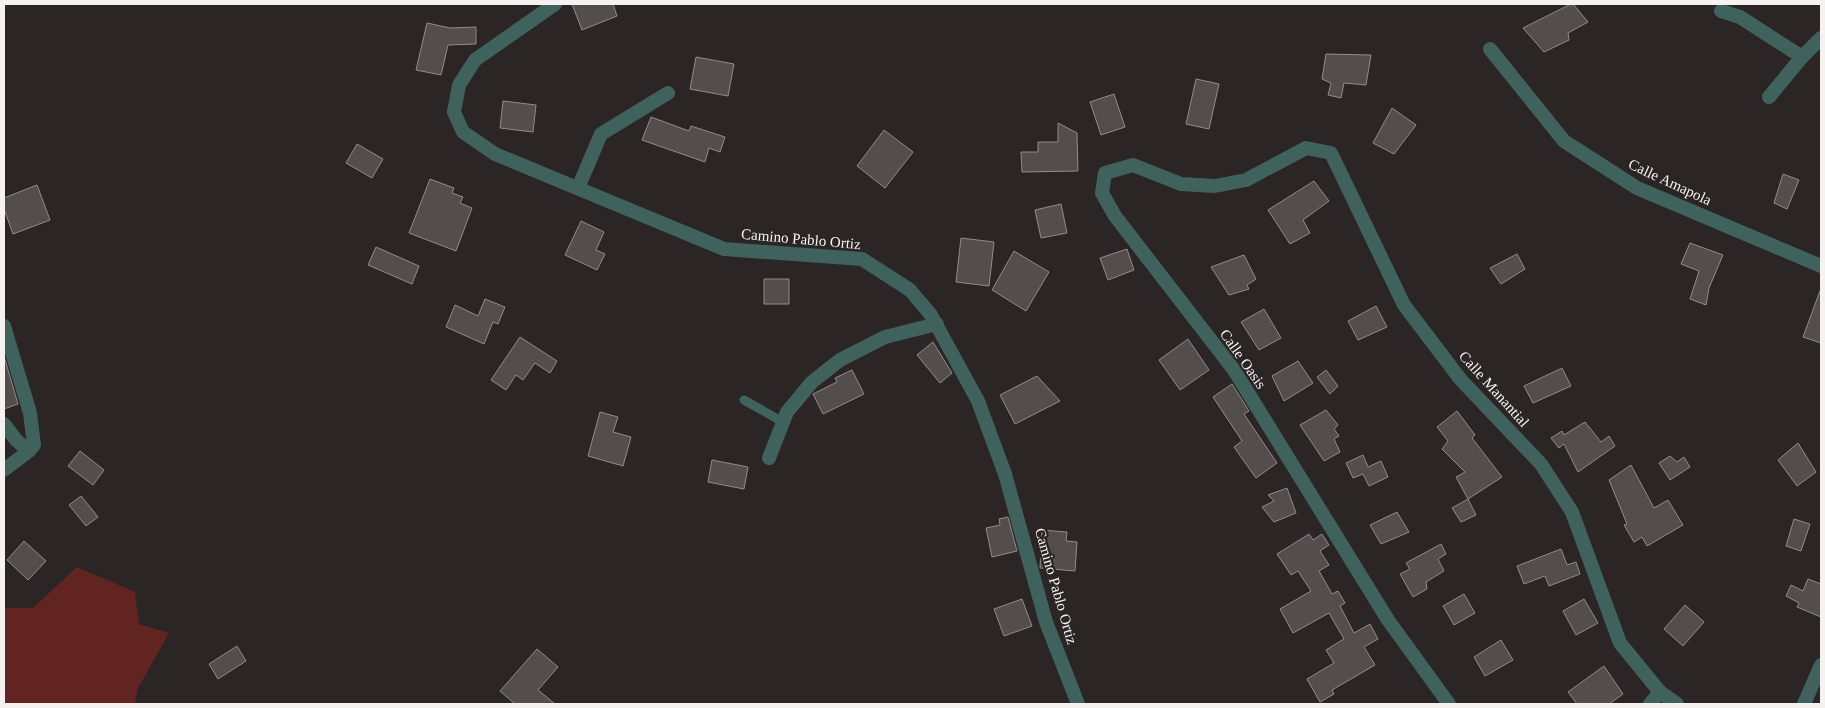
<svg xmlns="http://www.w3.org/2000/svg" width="1825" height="708" font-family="Georgia,serif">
  <rect width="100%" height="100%" fill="#2b2525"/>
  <path fill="#622420" d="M77,567L135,592L139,624L169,633L137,690L135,704H4V608H33Z"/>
  <path fill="#534d4c" stroke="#928b8a" d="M572,4H613L617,16L582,30Z
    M1571,4H1573L1588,22L1568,33L1569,40L1544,52L1523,28Z
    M427,23L450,28L476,27V44L448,45L441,75L416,70Z
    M1326,54L1371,55L1366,85L1344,83L1341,98L1328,95L1331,83L1322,79Z
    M696,57L734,64L728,96L690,89Z
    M1196,79L1219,84L1209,129L1186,124Z
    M1114,94L1125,127L1101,135L1090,102Z
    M503,101L536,105L533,132L500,128Z
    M1392,108L1416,125L1394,154L1373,143Z
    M651,117L689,131L691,126L725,137L720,152L709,148L705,162L642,140Z
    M1058,123L1077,133L1078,171L1022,172L1021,152H1038V142H1058Z
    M884,130L913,152L885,188L857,166Z
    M357,144L383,159L372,178L346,163Z
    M1783,174L1799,180L1787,209L1774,203Z
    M430,179L454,188L452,193L463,197L460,203L472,208L456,251L409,233Z
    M1314,181L1329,201L1303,220L1310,233L1290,244L1268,210Z
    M37,185L50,220L13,234L4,209V198Z
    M1061,204L1067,233L1041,238L1035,210Z
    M581,221L604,232L596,250L605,254L597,270L565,255Z
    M961,238L994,242L989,286L956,282Z
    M1690,243L1723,255L1709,288L1706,305L1690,299L1699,271L1681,264Z
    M376,247L419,266L412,284L368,265Z
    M1127,249L1134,270L1108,280L1100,258Z
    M1014,251L1049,272L1026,311L992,290Z
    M1517,254L1525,269L1501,284L1490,268Z
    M1244,255L1256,279L1247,285L1249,289L1229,295L1211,267Z
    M764,279H789V304H764Z
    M1820,291H1821V343L1803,337Z
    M485,299L505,307L498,324L493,322L484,344L446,327L455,305L478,316Z
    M1376,306L1387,327L1358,340L1348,321Z
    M1264,309L1281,338L1259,350L1241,322Z
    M520,337L557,361L550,373L535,363L523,380L516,375L506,390L491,380Z
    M1188,339L1209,370L1180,390L1159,360Z
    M933,342L952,373L940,383L917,355Z
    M4,356L18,404L4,409Z
    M1298,361L1313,383L1284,401L1272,376Z
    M1562,368L1571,386L1533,403L1524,386Z
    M852,370L864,394L823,414L813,394L837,382L835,378Z
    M1326,370L1338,386L1330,394L1317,377Z
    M1037,376L1060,401L1015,424L1000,395Z
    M1232,384L1249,411L1244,414L1277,463L1256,478L1234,447L1242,441L1213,397Z
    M1326,410L1338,425L1334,429L1339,436L1334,439L1340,452L1324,461L1300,425Z
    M1457,411L1475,435L1472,438L1502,477L1468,499L1456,477L1465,472L1442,449L1448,441L1437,427Z
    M600,412L618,417L613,432L631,437L623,466L588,456Z
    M1585,422L1601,442L1609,436L1615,446L1578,472L1564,444L1559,448L1551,438L1562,431L1564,435Z
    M1798,443L1816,472L1797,486L1778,460Z
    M80,451L104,470L93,485L68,466Z
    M1363,455L1368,467L1381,461L1388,477L1369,486L1363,474L1353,478L1346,463Z
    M1670,456L1677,462L1684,457L1690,467L1670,480L1659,463Z
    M712,460L748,467L744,489L708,482Z
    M1631,465L1654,508L1668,500L1683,525L1647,546L1642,537L1634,542L1624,525L1627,524L1609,480Z
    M1287,488L1296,513L1274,522L1262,507L1274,501L1268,495Z
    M81,496L98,517L86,526L69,505Z
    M1468,499L1476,515L1461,522L1452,508Z
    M1397,512L1409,532L1381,544L1370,525Z
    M1008,517L1017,551L992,557L986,528L1000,525L999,519Z
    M1794,519L1810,524L1801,551L1786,546Z
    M1042,530L1067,532L1066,541L1077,542L1075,571L1040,568Z
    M1309,534L1313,540L1322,534L1329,545L1320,551L1329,565L1319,571L1332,594L1338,591L1345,603L1340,606L1354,633L1370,624L1378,639L1364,647L1375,665L1332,690L1334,694L1320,702L1307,679L1334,663L1326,650L1344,639L1329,613L1293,633L1280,609L1311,591L1298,571L1291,575L1277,554Z
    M24,541L46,561L28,580L7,560Z
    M1441,544L1446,554L1438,559L1444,571L1426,582L1427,589L1413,597L1400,574L1410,569L1406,563Z
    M1561,549L1567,565L1576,562L1580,574L1549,586L1545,576L1524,584L1517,566Z
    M1808,579L1821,584V617L1797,607L1799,603L1786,596L1791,585L1803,591Z
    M1464,594L1475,613L1454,625L1443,606Z
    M1022,599L1032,626L1004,636L994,609Z
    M1584,599L1598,623L1576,635L1563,611Z
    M1685,605L1704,622L1683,646L1664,629Z
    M1501,640L1513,660L1485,676L1474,657Z
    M237,646L246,661L218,679L209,664Z
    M537,649L558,667L538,690L555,704H515L500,691Z
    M1604,666L1623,694L1609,704H1577L1568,692Z"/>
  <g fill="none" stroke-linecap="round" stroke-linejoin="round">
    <path stroke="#3f635c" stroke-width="9" d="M744,400L783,422"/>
    <path stroke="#3f635c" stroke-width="14" d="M555,4L475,60L459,85L454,112L463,132L495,154L724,249L862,259L910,290L931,315L978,401L1005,474L1046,622L1078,704
      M1721,11L1740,17L1802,57L1769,97
      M1490,49L1564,141L1637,188L1821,266
      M1802,57L1821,38
      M578,188L601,134L668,93
      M4,326L30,413L34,445L29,451L16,440L4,424
      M769,458L787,412L812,382L840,360L885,337L937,324
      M4,470L29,451
      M1449,704L1388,620L1234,370L1115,216L1102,193L1105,173L1133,165L1181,184L1215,186L1246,180L1306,148L1331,153L1404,305L1461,380L1541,464L1572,512L1620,643L1660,692L1677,704
      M1650,704L1660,692
      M1804,704L1821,665"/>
  </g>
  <g text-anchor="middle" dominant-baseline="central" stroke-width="4.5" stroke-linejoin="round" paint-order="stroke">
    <g font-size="15" fill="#f6f2f2" stroke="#2b2525">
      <text transform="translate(1670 182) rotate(25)">Calle Amapola</text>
      <text transform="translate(801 239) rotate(5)">Camino Pablo Ortiz</text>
      <text transform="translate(1243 359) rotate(55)">Calle Oasis</text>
      <text transform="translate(1494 389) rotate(48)">Calle Manantial</text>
      <text transform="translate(1056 586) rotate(74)">Camino Pablo Ortiz</text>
    </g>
  </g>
  <rect width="1825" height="708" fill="none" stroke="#f6f2f2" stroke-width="10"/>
</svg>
